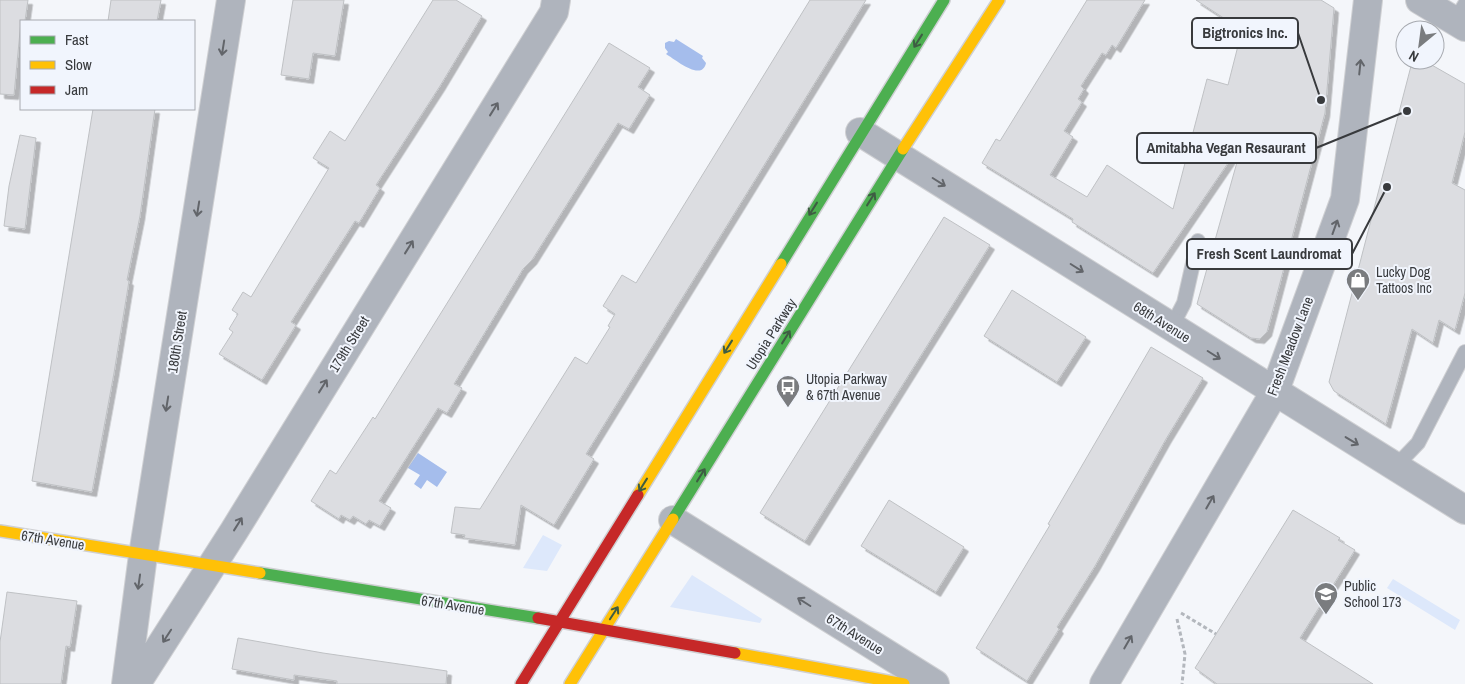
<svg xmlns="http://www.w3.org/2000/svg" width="1465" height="684" font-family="'Archivo Narrow',sans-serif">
  <defs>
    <filter id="shadow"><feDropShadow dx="4.5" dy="4.5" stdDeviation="0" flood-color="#0004"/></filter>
  </defs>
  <rect width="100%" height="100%" fill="#f4f6fa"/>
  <path fill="#dde8fb" d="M543,535L562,545L547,571L523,568Z
    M692,575L762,619L760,623L670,607Z
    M1393,579L1460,620L1455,630L1387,588Z"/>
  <path fill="#a5bdec" d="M676,39L703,56L702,58L706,63C702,82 676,60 666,54L668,52L665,48V43L669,41L674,42Z
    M418,453L447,472L437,487L427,480L421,489L414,484L420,475L408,468Z"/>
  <path fill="#dcdde1" stroke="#bfc1c4" filter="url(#shadow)" d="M0,0H28L25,21H21L14,95L0,94Z
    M111,0H161L157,21H108Z
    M293,0H344L335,56L313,53L309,79L281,75Z
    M433,0H456L482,16L440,86L376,185L380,188L359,223L355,221L291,322L296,325L262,380L219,354L233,332L229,329L238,314L232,310L243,292L251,297L329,168L313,158L330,131L345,141Z
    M810,0H866L586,454L594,459L554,525L521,505L515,545L464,538L465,535L451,533L455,507L480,509L575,357L587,364L610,327L608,326L615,314L603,306L622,275L636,283Z
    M1087,0H1145L1116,48L1112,45L1106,55L1102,53L1081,86L1084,89L1078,99L1082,102L1064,131L1073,137L1050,175L1087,197L1107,165L1173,209L1207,79L1228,85L1242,30L1196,0H1321L1334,8L1325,113L1267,332L1260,339L1251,338L1197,304L1243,141L1153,273L1072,222L1073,219L982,163L996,139L1000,141Z
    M609,43L650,68L638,87L650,95L629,129L618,123L532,260L523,269L454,384L462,388L447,413L438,408L379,501L391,508L380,526L369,520L366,524L353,516L350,520L341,515L339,519L311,501L330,470L336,474L373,417L375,419Z
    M1423,60L1465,84V132L1452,183L1465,190V293L1455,330L1439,320L1433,343L1412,329L1386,424L1334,391L1329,382L1411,66Z
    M93,109H155L140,216L127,280L129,281L114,373L92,492L32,481Z
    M20,135L36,138L25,229L4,226L9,186Z
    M944,217L990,245L805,541L760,513Z
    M1012,290L1086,337L1057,382L984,336Z
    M1151,347L1203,378L1166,439L1095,566L1057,627L1059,629L1027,681L976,648L1050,525L1048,524Z
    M889,500L964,547L936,592L861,546Z
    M1293,510L1340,538L1338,540L1355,550L1300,638L1373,684H1217L1195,668Z
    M7,592L77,601L70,647L66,646L61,684H0V642Z
    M238,638L323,653L447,671L446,684H337V681L294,675V680L232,669Z"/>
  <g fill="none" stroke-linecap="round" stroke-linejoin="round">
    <g stroke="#cfd0d3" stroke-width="16">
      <path id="lane" d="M1455,21L1465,4
        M1171,328L1184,303L1198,241
        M1395,467L1418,443L1465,352"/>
    </g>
    <g stroke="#cfd0d3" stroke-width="30">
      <path id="street" d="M1420,0L1465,27
        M860,132L1465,510
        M673,520L935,684
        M126,684L143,555L231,0
        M136,684L234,531L554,12L556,0
        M1104,684L1274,393L1345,199L1368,0"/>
    </g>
    <g stroke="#cfd0d3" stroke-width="14">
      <path id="fast" d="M781,264L944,0
        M673,519L903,149
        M260,573L538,618"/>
    </g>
    <g stroke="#cfd0d3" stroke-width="14">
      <path id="slow" d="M903,149L999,0
        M638,495L781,264
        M0,531L260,573
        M735,653L904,684
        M570,684L673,519"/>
    </g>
    <g stroke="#cfd0d3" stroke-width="14">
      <path id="jam" d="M538,618L735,653
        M521,684L638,495"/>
    </g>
    <path stroke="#b3b7bd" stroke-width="3" stroke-dasharray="4 2.5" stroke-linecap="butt" d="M1181,613L1216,634
      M1177,619L1185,654L1182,684"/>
    <use href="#lane" stroke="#afb4bd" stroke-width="14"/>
    <use href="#street" stroke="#afb4bd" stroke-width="28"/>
    <use href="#fast" stroke="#4caf50" stroke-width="11"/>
    <use href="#slow" stroke="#ffc107" stroke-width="11"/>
    <use href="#jam" stroke="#c62828" stroke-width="11"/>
  </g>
  <defs><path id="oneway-shaft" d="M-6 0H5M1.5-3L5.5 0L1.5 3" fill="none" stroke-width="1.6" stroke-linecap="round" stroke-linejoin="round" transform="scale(1.25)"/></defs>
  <g stroke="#3e5d43">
    <use href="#oneway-shaft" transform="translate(918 41) rotate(122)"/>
    <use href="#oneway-shaft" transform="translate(871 199) rotate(-58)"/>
    <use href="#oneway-shaft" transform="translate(813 209) rotate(122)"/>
    <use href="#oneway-shaft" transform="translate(786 337) rotate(-58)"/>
    <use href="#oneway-shaft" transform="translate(728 347) rotate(122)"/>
    <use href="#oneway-shaft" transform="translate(701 475) rotate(-58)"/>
    <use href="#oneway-shaft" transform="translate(643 485) rotate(122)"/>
    <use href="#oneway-shaft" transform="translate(614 613) rotate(-57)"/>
  </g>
  <g stroke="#62656a">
    <use href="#oneway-shaft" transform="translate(223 48) rotate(99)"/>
    <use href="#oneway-shaft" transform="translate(1360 67) rotate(-84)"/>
    <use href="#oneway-shaft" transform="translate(494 109) rotate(-58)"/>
    <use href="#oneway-shaft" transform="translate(939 182) rotate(32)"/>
    <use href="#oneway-shaft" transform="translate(198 209) rotate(99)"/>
    <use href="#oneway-shaft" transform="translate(1335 227) rotate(-70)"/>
    <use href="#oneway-shaft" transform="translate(409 247) rotate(-58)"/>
    <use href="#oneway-shaft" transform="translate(1077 268) rotate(32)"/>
    <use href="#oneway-shaft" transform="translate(1214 355) rotate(32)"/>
    <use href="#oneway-shaft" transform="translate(323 386) rotate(-58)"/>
    <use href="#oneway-shaft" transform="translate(167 404) rotate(99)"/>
    <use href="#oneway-shaft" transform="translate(1352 441) rotate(31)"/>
    <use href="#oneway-shaft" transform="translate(1210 502) rotate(-60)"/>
    <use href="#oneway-shaft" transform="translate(238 524) rotate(-58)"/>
    <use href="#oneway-shaft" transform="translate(139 582) rotate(98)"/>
    <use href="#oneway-shaft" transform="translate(804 602) rotate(-148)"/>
    <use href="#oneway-shaft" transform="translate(167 636) rotate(123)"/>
    <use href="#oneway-shaft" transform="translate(1128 642) rotate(-60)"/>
  </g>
  <defs>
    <g id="shop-pin" transform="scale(1.25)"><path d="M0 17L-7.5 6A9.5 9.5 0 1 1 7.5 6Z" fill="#7a7c7f" stroke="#f1f5fd"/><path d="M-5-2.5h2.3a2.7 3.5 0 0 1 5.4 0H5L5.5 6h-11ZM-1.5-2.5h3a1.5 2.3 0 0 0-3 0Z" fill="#fff"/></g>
    <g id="bus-pin" transform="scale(1.25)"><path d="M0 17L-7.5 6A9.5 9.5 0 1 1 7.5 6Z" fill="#7a7c7f" stroke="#f1f5fd"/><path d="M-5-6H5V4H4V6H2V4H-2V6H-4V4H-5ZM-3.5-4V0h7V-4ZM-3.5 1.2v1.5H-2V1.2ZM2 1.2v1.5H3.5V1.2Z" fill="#fff"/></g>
    <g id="school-pin" transform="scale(1.25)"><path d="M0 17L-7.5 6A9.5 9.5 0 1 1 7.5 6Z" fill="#7a7c7f" stroke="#f1f5fd"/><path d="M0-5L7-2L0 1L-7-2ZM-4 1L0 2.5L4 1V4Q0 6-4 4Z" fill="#fff"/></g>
  </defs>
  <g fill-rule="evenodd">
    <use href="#shop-pin" x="1358" y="280"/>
    <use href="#bus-pin" x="788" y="387"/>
    <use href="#school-pin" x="1326" y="594"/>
  </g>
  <g text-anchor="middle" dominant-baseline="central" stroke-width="4" stroke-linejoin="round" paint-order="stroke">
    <g font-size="14" fill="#383a3d" stroke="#f1f5fd" text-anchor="start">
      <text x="1376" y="272">Lucky Dog<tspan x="1376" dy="16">Tattoos Inc</tspan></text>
      <text x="806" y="379">Utopia Parkway<tspan x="806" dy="16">&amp; 67th Avenue</tspan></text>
      <text x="1344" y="586">Public<tspan x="1344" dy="16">School 173</tspan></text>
    </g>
    <g font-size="14" fill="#383a3d" stroke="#f1f5fd">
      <text transform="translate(1162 322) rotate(32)">68th Avenue</text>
      <text transform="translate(771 334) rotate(-58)">Utopia Parkway</text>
      <text transform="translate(177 342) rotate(-81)">180th Street</text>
      <text transform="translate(349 344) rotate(-58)">179th Street</text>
      <text transform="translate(1290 346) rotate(-69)">Fresh Meadow Lane</text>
      <text transform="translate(53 540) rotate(9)">67th Avenue</text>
      <text transform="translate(453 605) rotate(9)">67th Avenue</text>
      <text transform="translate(855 634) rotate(32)">67th Avenue</text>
    </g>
  </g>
  <path fill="none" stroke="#383a3d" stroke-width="2" d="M1321 100L1298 33M1407 111L1316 148M1387 187L1352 254"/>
  <g fill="#383a3d" stroke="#f1f5fd" stroke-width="2">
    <circle cx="1321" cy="100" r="5"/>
    <circle cx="1407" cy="111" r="5"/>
    <circle cx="1387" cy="187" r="5"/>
  </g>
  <g fill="#f1f5fd" stroke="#383a3d" stroke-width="2">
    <rect x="1192" y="18" width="106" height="30" rx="5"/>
    <rect x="1137" y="133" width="179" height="30" rx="5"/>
    <rect x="1187" y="239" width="165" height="30" rx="5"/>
  </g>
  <g font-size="15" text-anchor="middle" font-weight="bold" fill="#383a3d">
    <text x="1245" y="38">Bigtronics Inc.</text>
    <text x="1226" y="153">Amitabha Vegan Resaurant</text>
    <text x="1269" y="259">Fresh Scent Laundromat</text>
  </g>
  <rect x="20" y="20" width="175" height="90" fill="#f1f5fd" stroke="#a7aab0"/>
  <rect x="30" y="36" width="25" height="8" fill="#4caf50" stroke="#a7aab0"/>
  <text x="65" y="45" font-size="15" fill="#383a3d">Fast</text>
  <rect x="30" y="61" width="25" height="8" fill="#ffc107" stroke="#a7aab0"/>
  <text x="65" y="70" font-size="15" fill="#383a3d">Slow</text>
  <rect x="30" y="86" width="25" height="8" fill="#c62828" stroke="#a7aab0"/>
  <text x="65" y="95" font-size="15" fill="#383a3d">Jam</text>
  <g transform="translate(1420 45) rotate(209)"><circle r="24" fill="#f1f5fd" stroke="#a7aab0"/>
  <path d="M0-4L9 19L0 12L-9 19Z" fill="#7a7c7f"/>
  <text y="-8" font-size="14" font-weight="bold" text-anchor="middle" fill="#383a3d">N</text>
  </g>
</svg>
